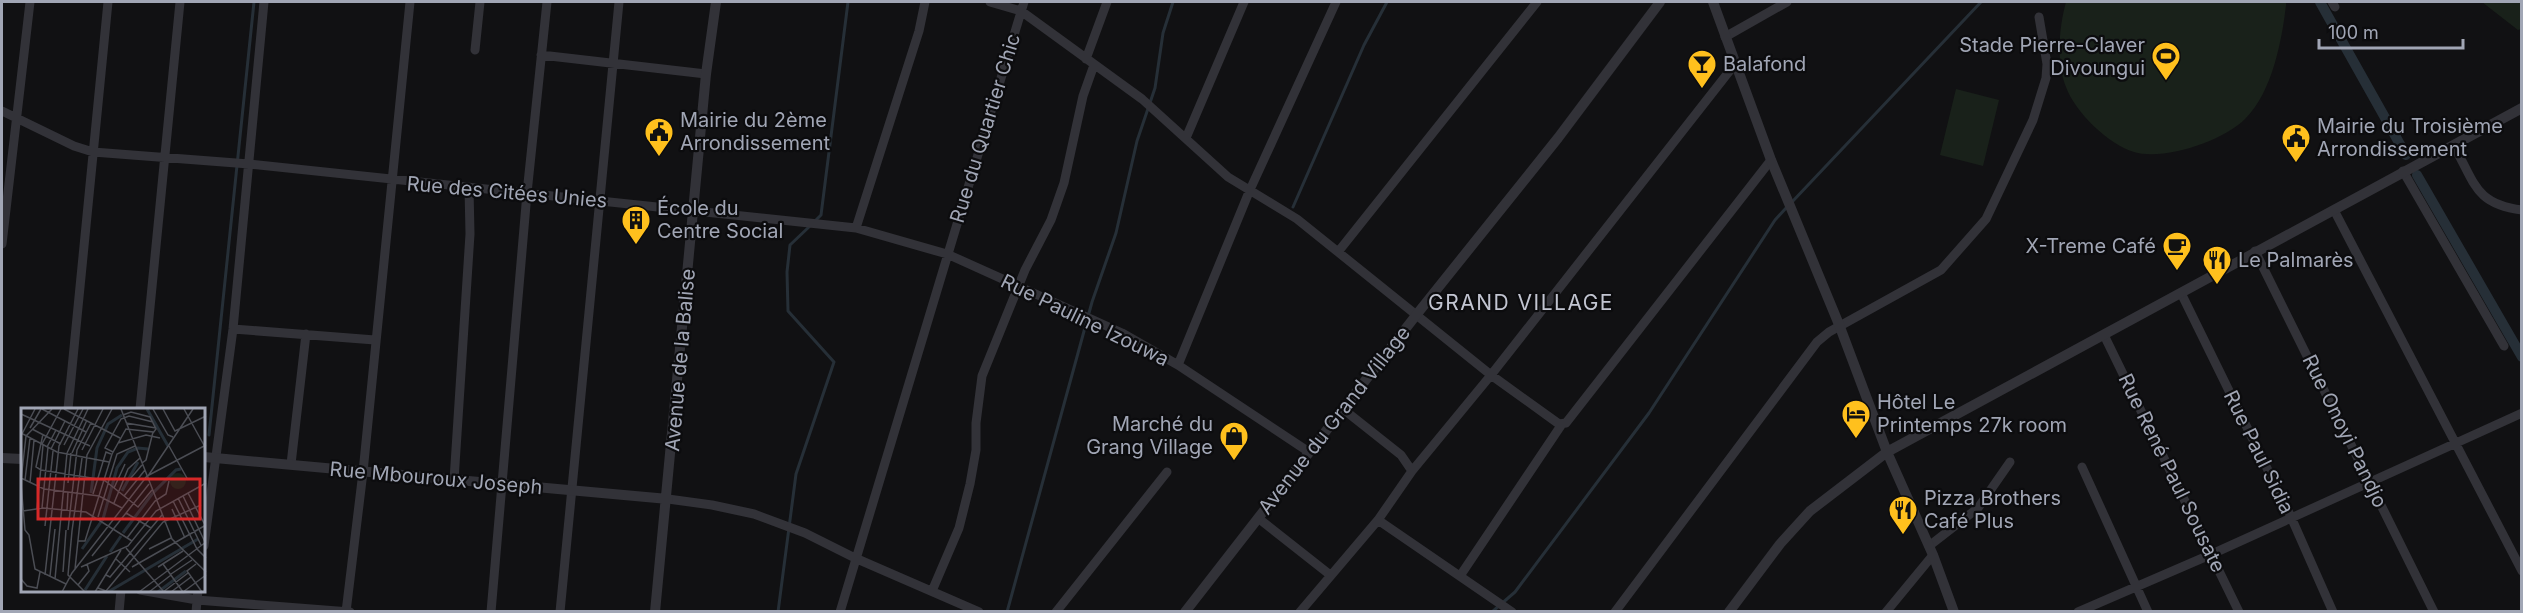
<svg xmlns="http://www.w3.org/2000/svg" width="2523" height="613" font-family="Inter,sans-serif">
  <rect width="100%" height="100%" fill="#111113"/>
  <path fill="#19211a" d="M2066,2H2286V5C2282,40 2272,93 2245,119C2223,141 2164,161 2134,152C2108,144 2075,112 2066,87C2056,62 2059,27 2066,2Z
    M2482,2H2521V29L2518,30Z
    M1956,89L1999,100L1983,166L1940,155Z"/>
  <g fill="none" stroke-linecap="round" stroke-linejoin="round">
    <path stroke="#262f37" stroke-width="3" d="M1792,202L1981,2
      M1293,207L1364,45L1387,2
      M814,222L821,215L848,2
      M209,435L254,2
      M778,612L796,474L834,362L788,311L787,272L790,245L810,226
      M1007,612L1092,302L1116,233L1137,141L1155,88L1163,33L1173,2
      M1492,612L1515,592L1649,413L1775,220L1787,207"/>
    <path stroke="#262f37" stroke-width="10" d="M2320,2L2406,155
      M2417,175L2522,357"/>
    <path stroke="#323238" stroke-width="9" d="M990,2L1021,11L1142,99L1228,177L1297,219L1491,375L1559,424L1566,423L1771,160
      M2332,2L2335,7
      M1725,37L1787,2
      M475,50L480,2
      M541,55L706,74
      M1086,59L1107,2
      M2,111L74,146L93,152L249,164L856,228L947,254L1122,333L1178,365L1309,452
      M1186,138L1244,2
      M2454,146C2475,183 2475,204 2522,210
      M2403,171L2504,346
      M2334,210L2522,571
      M856,228L919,31L925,2
      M2,244L30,2
      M2255,251L2434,612
      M1338,252L1537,2
      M2182,295L2291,517L2333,612
      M233,329L375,340
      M2104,335L2239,612
      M1178,365L1249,192L1336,2
      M68,409L108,2
      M140,409L180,2
      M1343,409L1401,455L1412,471
      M291,464L306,334
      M2082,467L2148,612
      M454,480L470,234L469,188
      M668,499L712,505L754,514L805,533L855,558L979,612
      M1258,518L1329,574
      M1378,520L1512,612
      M204,546L233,329L264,2
      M1929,546L1978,508L2010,462
      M1460,576L1562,424
      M140,590L197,600L350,612
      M932,591L959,528L970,484L976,450V423L982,376L1025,270L1051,220L1064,183L1083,96L1094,65
      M119,612L121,590
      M196,612L198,590
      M346,612L363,472L410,2
      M491,612L527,193L547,2
      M560,612L619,2
      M840,612L1024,2
      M1056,612L1167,472
      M1300,612L1378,520L1412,471L1491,375L1735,64
      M1615,612L1817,342L1829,332L1941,270L1986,219L2033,120L2046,78L2047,64L2039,17
      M1886,612L1933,555
      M2078,612L2212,554L2522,413"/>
    <path stroke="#323238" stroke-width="10" d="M1713,2L1771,160L1840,327L1887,452L1933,555L1954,612
      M204,457L668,499
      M2,458L22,459
      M655,612L706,74L716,2
      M1185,612L1417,314L1558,138L1660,2
      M1729,612L1780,544L1810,511L1887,452L2522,108"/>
  </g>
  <defs>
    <g id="stadium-pin" transform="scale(1.5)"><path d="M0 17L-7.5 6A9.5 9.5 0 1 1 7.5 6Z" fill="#ffc01d" stroke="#0c0c0e"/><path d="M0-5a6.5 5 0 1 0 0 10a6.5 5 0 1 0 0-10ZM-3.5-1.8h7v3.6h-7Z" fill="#111"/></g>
    <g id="bar-pin" transform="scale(1.5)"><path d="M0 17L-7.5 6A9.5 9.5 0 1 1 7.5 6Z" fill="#ffc01d" stroke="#0c0c0e"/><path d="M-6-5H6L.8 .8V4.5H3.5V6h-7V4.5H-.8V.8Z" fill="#111"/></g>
    <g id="civic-pin" transform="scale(1.5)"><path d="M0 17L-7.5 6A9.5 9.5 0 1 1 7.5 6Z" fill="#ffc01d" stroke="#0c0c0e"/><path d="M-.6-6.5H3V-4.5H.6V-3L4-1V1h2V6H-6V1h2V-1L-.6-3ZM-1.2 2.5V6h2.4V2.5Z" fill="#111"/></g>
    <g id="building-pin" transform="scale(1.5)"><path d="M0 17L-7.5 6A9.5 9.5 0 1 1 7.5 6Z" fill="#ffc01d" stroke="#0c0c0e"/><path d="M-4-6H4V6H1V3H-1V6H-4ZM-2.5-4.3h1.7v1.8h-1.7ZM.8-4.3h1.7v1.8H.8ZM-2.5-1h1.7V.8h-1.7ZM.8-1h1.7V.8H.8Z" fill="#111"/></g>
    <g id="cafe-pin" transform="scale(1.5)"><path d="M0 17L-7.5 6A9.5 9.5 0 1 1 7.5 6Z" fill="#ffc01d" stroke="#0c0c0e"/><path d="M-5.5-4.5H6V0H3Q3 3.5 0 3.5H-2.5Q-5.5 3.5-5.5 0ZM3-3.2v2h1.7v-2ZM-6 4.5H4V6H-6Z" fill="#111"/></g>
    <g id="restaurant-pin" transform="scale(1.5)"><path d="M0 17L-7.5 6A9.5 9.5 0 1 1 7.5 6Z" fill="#ffc01d" stroke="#0c0c0e"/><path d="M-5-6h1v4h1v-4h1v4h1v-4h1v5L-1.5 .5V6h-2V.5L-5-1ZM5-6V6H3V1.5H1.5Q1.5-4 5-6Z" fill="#111"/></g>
    <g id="hotel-pin" transform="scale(1.5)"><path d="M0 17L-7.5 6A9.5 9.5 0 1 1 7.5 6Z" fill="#ffc01d" stroke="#0c0c0e"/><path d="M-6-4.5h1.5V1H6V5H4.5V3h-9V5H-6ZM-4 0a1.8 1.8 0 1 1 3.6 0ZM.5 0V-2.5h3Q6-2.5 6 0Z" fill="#111"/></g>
    <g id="shop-pin" transform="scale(1.5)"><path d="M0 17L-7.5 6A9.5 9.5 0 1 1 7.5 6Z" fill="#ffc01d" stroke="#0c0c0e"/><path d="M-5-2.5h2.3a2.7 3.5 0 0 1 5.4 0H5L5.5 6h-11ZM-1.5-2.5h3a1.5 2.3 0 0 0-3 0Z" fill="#111"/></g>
  </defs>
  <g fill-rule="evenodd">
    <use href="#stadium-pin" x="2166" y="56"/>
    <use href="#bar-pin" x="1702" y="64"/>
    <use href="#civic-pin" x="659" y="132"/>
    <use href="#civic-pin" x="2296" y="138"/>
    <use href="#building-pin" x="636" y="220"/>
    <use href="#cafe-pin" x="2177" y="246"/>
    <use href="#restaurant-pin" x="2217" y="260"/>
    <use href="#hotel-pin" x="1856" y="414"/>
    <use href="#shop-pin" x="1234" y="436"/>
    <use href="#restaurant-pin" x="1903" y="510"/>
  </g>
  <g text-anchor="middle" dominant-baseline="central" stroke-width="4.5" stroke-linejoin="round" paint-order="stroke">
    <g font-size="20" fill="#a1a6b5" stroke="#0c0c0e" text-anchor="start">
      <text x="2145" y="45" text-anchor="end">Stade Pierre-Claver<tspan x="2145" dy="23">Divoungui</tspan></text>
      <text x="1723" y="64">Balafond</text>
      <text x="680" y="120">Mairie du 2ème<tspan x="680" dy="23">Arrondissement</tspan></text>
      <text x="2317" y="126">Mairie du Troisième<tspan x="2317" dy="23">Arrondissement</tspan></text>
      <text x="657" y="208">École du<tspan x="657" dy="23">Centre Social</tspan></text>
      <text x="2156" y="246" text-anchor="end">X-Treme Café</text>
      <text x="2238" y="260">Le Palmarès</text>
      <text x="1877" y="402">Hôtel Le<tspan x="1877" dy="23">Printemps 27k room</tspan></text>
      <text x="1213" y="424" text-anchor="end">Marché du<tspan x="1213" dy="23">Grang Village</tspan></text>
      <text x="1924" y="498">Pizza Brothers<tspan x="1924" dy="23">Café Plus</tspan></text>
    </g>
    <g font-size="20" fill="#a1a6b5" stroke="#0c0c0e">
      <text transform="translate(985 128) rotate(-73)">Rue du Quartier Chic</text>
      <text transform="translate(507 192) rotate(5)">Rue des Citées Unies</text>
      <text transform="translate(1085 320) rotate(26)">Rue Pauline Izouwa</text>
      <text transform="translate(680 360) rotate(-85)">Avenue de la Balise</text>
      <text transform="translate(1334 420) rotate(-52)">Avenue du Grand Village</text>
      <text transform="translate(2345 431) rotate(64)">Rue Onoyi Pandjo</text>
      <text transform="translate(2259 452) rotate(64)">Rue Paul Sidia</text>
      <text transform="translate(2172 473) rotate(64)">Rue René Paul Sousate</text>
      <text transform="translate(436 478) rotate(5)">Rue Mbouroux Joseph</text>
    </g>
    <g font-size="21" letter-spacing="1.5" fill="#c2c5d1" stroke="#0c0c0e">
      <text x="1521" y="302">GRAND VILLAGE</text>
    </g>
  </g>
  <g transform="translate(21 408)">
    <rect width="184" height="184" fill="#111113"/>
    <path d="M149 73a8 8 0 1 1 16 0a8 8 0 1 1-16 0Z" fill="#19211a"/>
    <path fill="none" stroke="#262f37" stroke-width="3" d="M126,1L147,38M101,83L117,54M70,85L76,40L87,16L101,7M102,125L131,86L155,62L160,61M61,141L82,111L96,60L107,44L117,40L127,41M89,144L100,128M64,182L86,148M87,184L177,131M137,184L165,163"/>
    <path fill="none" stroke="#4b4d54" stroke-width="1.5" d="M21,1L65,24M43,1L99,30M100,1L151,131L185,164M132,1L147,27L152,29M142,1L154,23L185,8M163,1L184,39M0,6L69,38M102,7L110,4L129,9L135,21L132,25M105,15L135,20M9,20L20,1M11,21L40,36M0,25L36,44L88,54M1,26L14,1M22,26L15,59L20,62L83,72L117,99L131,82M97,35L125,27L139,30M21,36L40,1M43,37L62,1M148,38L167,72M26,39L35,22M30,41L44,13M61,42L82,1M92,44L84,40L100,11L108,8L132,14M46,45L67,1M51,45L66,12M128,67L185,37M127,68L172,1M0,70L23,81L78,88L101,100M109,71L121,57M0,72L5,28L31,1M4,72L9,30M9,75L13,32M47,75L50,45M87,75L96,46L114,38M0,76L4,122L8,127L14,161L45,176M93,80L104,56M167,85L184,117M72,86L85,44L90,46M103,88L124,62M162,88L184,134M157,90L180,137M152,93L176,141L185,150M93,95L107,61L119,50M21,100L27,39M16,101L22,37M151,101L164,130M46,102L47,84M2,103L22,100L65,104L111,133M105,105L130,120M77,109L87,76M28,110L48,111M24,118L32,43M47,122L56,42L70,15M51,123L61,50M51,123L47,167L64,184M106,130L134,93L145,86L148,73M57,133H64L91,46L105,21L132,24L125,52L121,55M105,140L143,184M128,141L150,130M71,148L128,76M95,151L109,164M142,156L162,184M175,156L166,163L181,184M60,159L107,138L135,103L185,75M111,159L185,117M137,159L162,143M54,161L66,47L91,1M42,164L45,122M150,166L171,152M24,167L38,38L57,1M85,167L89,169L141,107M29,168L34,121M0,171L6,178L16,180L19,164M34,171L46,45M57,177L68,163L66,156M77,180L85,183L142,114L180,97M41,184L51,165L126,68M74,184L100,142M118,184L185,134M128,184L150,167M142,184L167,165M150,184L170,169M162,184L185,167"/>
    <path fill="#d62828" fill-opacity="0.15" stroke="#d62828" stroke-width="3" d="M17,71H179V111H17Z"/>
    <rect width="184" height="184" fill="none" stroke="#a1a6b5" stroke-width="3"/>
  </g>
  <rect width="2523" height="613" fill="none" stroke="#a1a6b5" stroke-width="6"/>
  <path d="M2319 39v9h144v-9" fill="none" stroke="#a1a6b5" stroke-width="3"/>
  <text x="2328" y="39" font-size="18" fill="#a1a6b5" stroke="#0c0c0e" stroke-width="4.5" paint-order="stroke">100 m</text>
</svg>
